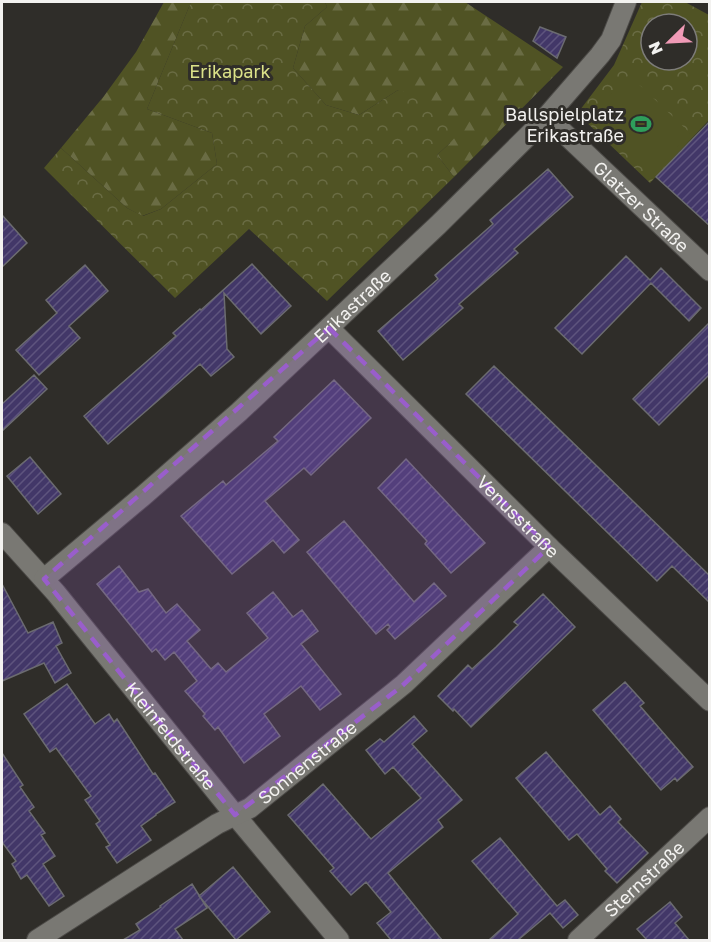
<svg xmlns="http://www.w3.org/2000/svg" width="711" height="942" font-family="'Golos Text',sans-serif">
  <defs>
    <pattern id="forest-firs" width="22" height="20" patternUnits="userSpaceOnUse" patternTransform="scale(1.5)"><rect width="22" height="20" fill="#505324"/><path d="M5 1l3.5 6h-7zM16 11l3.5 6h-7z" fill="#6a6c44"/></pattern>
    <pattern id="park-crowns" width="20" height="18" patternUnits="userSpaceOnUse" patternTransform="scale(1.5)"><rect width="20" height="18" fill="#505324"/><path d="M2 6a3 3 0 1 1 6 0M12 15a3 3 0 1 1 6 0" fill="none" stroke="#6a6c44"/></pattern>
    <pattern id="building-hatch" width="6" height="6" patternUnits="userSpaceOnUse" patternTransform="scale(1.5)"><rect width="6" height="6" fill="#423768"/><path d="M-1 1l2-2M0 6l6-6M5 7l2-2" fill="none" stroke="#5e547e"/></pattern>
  </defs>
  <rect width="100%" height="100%" fill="#2f2d29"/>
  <path fill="url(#forest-firs)" d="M164,2H191L147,109L212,133L217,164L161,209L142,216L127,208L61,148L104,96L136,52Z
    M325,2H465L563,67L454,177L437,155L450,143L398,90L359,115L326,105L293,68L305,26L327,7Z"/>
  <path fill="url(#park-crowns)" fill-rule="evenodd" d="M191,2H325L327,7L305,26L293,68L326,105L359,115L398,90L429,100L451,118L458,134L450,143L437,155L454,177L327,301L249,229L175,298L44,168L61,148L127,208L143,216L161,209L217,164L212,133L147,109Z
    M642,2H685L709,15V120L650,183L582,118L580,110L614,65ZM651,24H687V60H651Z"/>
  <path fill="#505324" d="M629,75L690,133L653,173L592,114Z"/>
  <path fill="url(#building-hatch)" stroke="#6b6b70" stroke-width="1.5" d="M540,27L566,37L557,58L533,41Z
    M710,121V226L656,177Z
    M548,169L573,197L514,249L518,253L459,304L463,308L403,360L378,331L438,279L435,275L493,224L490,220Z
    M2,215L27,243L2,267Z
    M626,256L650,280L661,268L701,308L689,321L651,283L582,354L555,328Z
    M252,264L291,306L261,334L224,293L227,349L234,357L211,376L200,364L108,444L84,416L176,336L173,333L200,309L201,310Z
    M85,265L108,291L69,326L80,338L39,375L16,350L57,313L46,300Z
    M710,322V374L659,425L633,399Z
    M494,366L710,576V603L672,566L657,581L466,394Z
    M34,375L47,389L2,431V404Z
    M334,380L371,418L311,475L304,468L265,501L299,540L284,553L273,540L232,574L181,516L223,481L226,485L278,441L274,437Z
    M30,457L61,494L38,514L7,476Z
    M406,459L485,543L451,573L425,544L427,541L378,488Z
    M344,521L414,602L434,583L446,596L395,639L387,630L390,627L388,624L376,634L307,552Z
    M119,566L139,592L148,589L166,613L177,604L200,630L187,641L211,669L218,663L226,672L268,638L247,613L273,592L293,617L302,610L318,631L301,644L341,694L320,710L301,686L264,714L280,736L244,763L218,727L215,730L203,716L205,714L185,691L197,681L174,652L165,660L156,649L152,652L97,584Z
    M2,584L28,633L53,622L62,643L56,646L71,673L55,683L44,663L2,681Z
    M543,594L575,627L471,727L454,709L453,711L438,696L468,665L472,669L496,647L518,625L514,622Z
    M625,682L644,703L640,706L693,767L677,781L675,778L661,790L593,710Z
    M67,684L95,724L109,714L114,722L117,719L153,774L155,773L175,802L156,814V815L141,826L151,840L117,863L106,847L110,845L96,824L100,821L85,800L91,796L56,748L50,752L24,714Z
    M414,716L427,731L412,744L462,800L438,820L443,827L388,873L442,940H391L377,923L391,912L366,882L351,895L330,871L334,868L288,815L323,784L371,839L421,798L393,767L385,774L366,750L380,739L384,742Z
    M546,752L600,815L610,806L621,819L618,822L648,853L617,883L605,871L607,869L577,834L569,840L516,778Z
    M2,753L23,785L20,787L34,807L29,811L45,833L41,835L55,856L43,864L64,896L49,906L27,875L21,879L12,864L16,861L2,842Z
    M500,838L557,906L565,900L578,915L563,928L550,913L518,940H489L518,914L472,861Z
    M233,867L270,912L236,940L199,896Z
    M192,884L207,908L175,929L183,940H123L140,930L136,924L161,907L160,906Z
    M670,902L682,917L675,923L689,940H647L637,929Z"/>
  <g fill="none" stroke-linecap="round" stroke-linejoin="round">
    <g stroke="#4c4a47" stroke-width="22">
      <g id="minor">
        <path id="s1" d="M547,117L710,271"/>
        <path id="s2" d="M329,328L549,547L710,701"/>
        <path id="s3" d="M2,533L56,593L235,815L339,940"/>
        <path id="s4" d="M44,579L143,496L239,412L438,225L541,123L600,55L611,40L626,2"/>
        <path id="s5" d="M37,940L217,824L250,808L404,684L549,547"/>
        <path id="s6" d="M578,940L710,817"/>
      </g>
    </g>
    <use href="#minor" stroke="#797873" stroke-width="20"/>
  </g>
  <path fill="#995ecb" fill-opacity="0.2" stroke="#995ecb" stroke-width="4.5" stroke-dasharray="12 8" stroke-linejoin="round" d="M329,328L549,547L402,686L235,815L44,579Z"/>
  <defs>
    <g id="stadium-bare" transform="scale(1.62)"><path d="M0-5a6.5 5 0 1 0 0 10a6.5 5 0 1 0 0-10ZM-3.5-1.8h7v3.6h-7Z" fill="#2e9e5b" stroke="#2f2d29" stroke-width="2.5" paint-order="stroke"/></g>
  </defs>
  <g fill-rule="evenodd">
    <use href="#stadium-bare" x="641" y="124"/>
  </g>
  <g text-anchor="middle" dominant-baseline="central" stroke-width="6" stroke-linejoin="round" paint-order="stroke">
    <g font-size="18" fill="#dbe188" stroke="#2f2d29">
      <text x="230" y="71">Erikapark</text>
    </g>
    <g font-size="18" fill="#f3f2f0" stroke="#2f2d29" text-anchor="end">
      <text x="624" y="114">Ballspielplatz<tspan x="624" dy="21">Erikastraße</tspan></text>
    </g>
    <g font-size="18" fill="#f3f2f0" stroke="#2f2d29">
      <text stroke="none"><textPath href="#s1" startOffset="130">Glatzer Straße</textPath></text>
      <text stroke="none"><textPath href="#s4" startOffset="412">Erikastraße</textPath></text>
      <text stroke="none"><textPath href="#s2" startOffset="267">Venusstraße</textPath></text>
      <text stroke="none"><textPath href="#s3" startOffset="264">Kleinfeldstraße</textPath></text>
      <text stroke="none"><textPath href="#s5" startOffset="324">Sonnenstraße</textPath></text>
      <text stroke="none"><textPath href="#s6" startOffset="90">Sternstraße</textPath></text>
    </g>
  </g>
  <rect width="711" height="942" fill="none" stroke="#f3f2f0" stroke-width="6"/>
  <g transform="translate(669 42) rotate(246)"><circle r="28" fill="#2f2d29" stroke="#7d7c79" stroke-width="1.5"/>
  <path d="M0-4.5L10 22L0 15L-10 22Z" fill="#f09ab6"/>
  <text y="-9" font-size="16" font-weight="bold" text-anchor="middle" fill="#f3f2f0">N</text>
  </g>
</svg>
